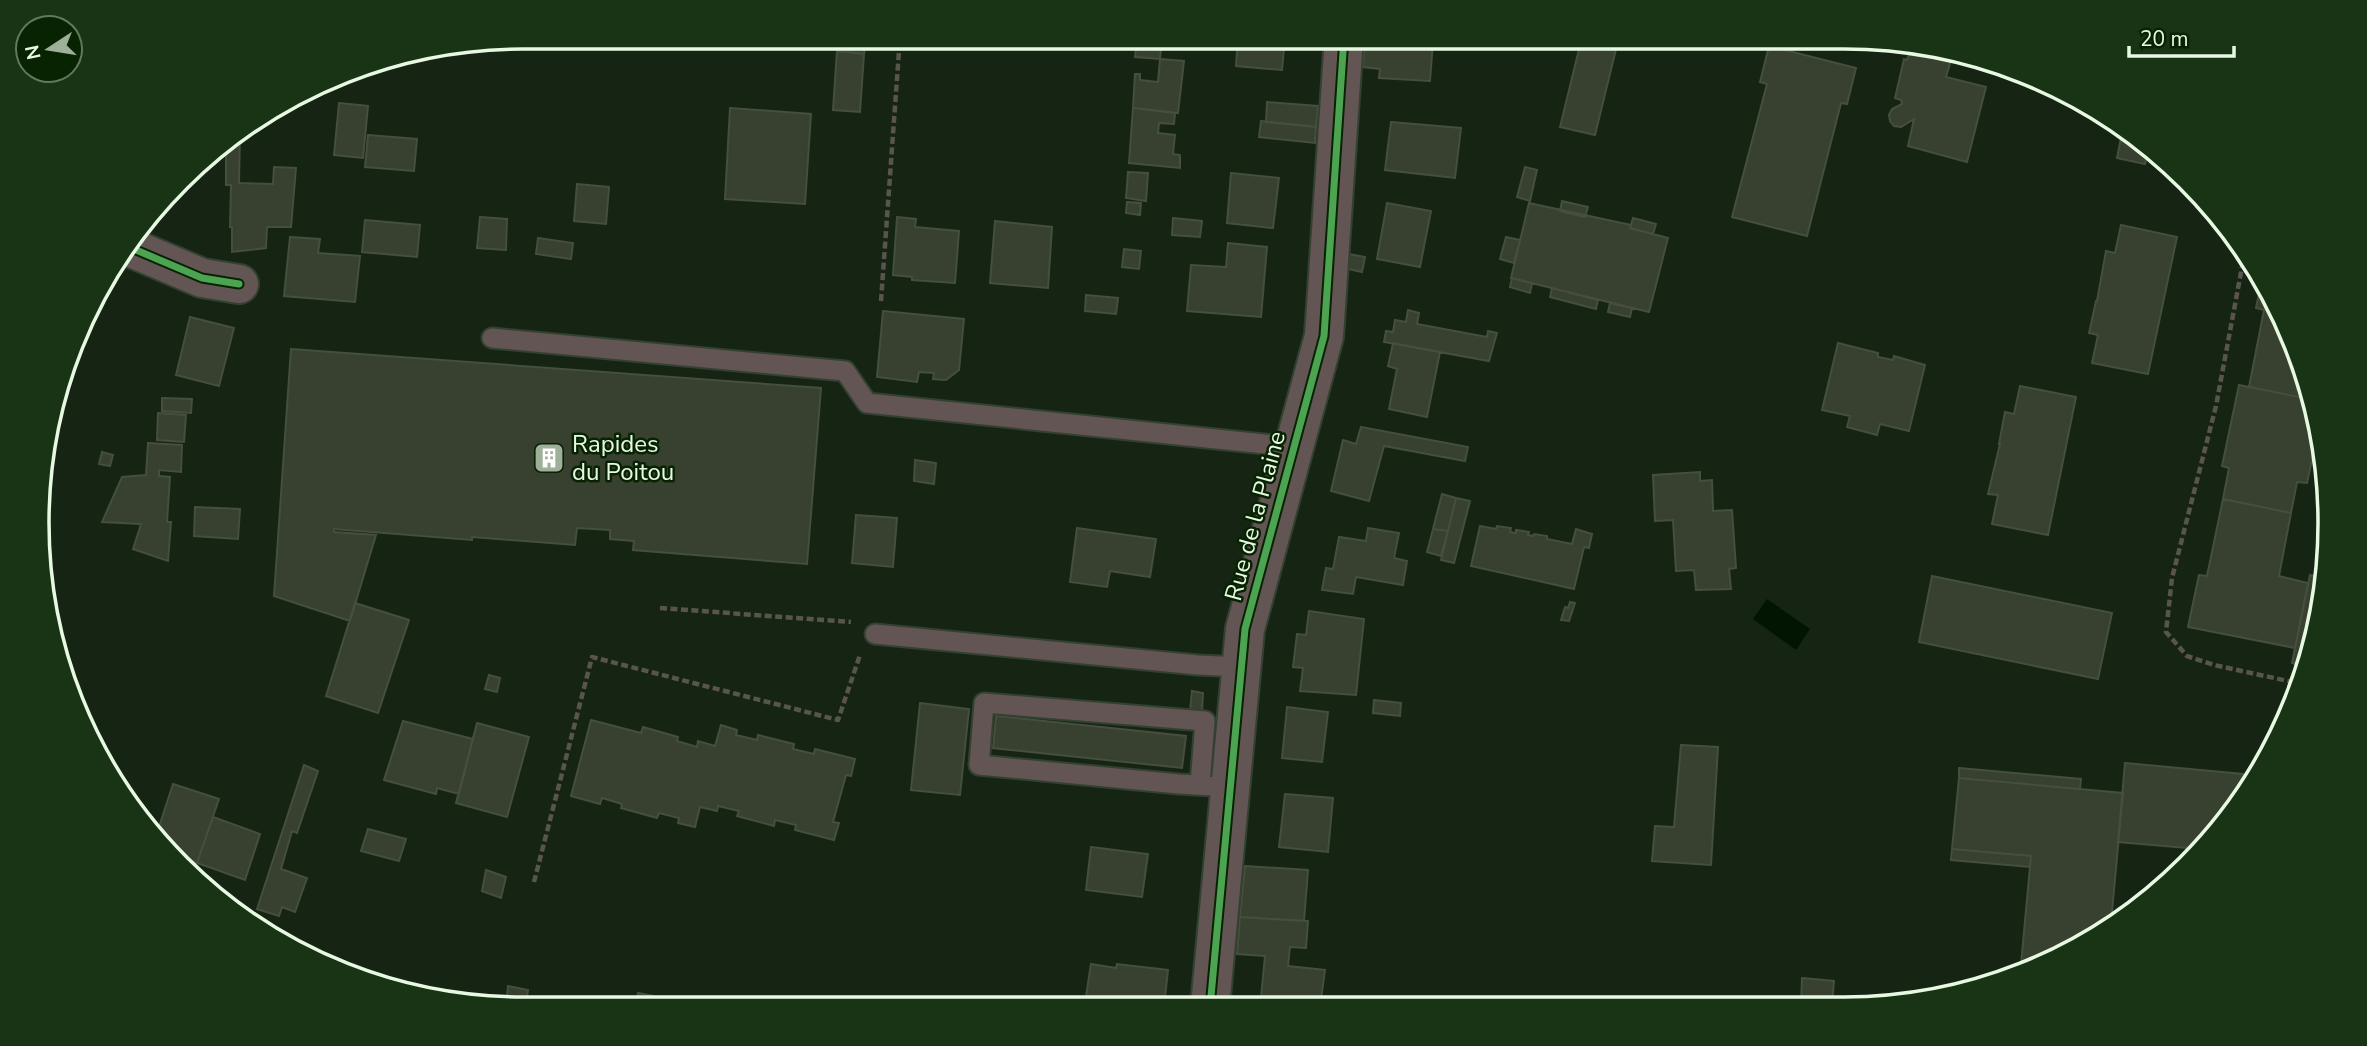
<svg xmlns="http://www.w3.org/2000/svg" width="2367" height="1046" font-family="'Nunito Sans',sans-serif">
  <rect width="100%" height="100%" fill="#162513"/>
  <path fill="#021502" d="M1767,599L1810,629L1796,650L1753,619Z"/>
  <path fill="#384030" stroke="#454f3d" stroke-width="2" d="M1238,37H1285L1282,70L1236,66Z
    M1365,37H1417L1416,40L1433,41L1430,81L1379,78L1380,69L1363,67Z
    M1582,37H1619L1595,135L1560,127Z
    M1137,38L1162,40L1160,59L1135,57Z
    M838,39L866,41L864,54L837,51Z
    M1769,46L1856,68L1847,104L1841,103L1807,236L1732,217L1767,84L1760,82Z
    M1911,48L1945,53L1944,57L1951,60L1946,77L1986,87L1967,162L1908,146L1914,119L1901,127L1894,126L1890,121L1889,115L1892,109L1902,104L1901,100L1895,98L1904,59L1907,60Z
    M837,51L864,54L860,112L833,110Z
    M1160,59L1184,61L1178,113L1133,108L1135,74H1140V80L1158,82Z
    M1267,102L1318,106L1316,127L1266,122Z
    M339,103L368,106L363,158L334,155Z
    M730,108L811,114L805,204L725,199Z
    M1133,108L1175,113L1174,124L1159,123L1158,133L1175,135L1173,154L1180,155V168L1129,163Z
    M1261,121L1316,127L1315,143L1259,137Z
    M1391,122L1461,128L1455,178L1385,170Z
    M2123,128L2149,146L2145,164L2117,158Z
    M240,131L239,183L273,184L274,167L296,168L291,227H267L266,248L232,252V227H230L231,185H226V140Z
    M368,135L417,139L414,171L365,167Z
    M1525,167L1537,170L1530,201L1517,197Z
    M1128,172L1148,173L1146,201L1126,198Z
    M1231,173L1279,178L1273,228L1227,223Z
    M577,184L609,187L606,224L574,221Z
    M1562,201L1588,207L1585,217L1560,211Z
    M1127,202L1141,203L1140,215L1126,213Z
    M1387,203L1431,211L1420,267L1377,259Z
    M1529,203L1631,225L1630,228L1668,238L1649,312L1511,278Z
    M480,217L507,219L506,250L477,248Z
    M897,217L916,219L915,227L959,231L955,283L912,280V277L893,275Z
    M1173,218L1202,221L1200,237L1172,235Z
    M1633,218L1656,224L1653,234L1630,228Z
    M365,220L420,225L417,257L362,252Z
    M995,221L1052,227L1048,288L990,283Z
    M2121,225L2177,237L2148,374L2092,363L2098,335L2089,333L2096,301H2097L2106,251L2115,253Z
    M290,237L320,239L318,253L360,256L355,302L284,296Z
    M1506,237L1520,240L1514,263L1500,259Z
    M538,238L573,243L571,259L536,254Z
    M1228,243L1267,247L1261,317L1187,311L1191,265L1226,267Z
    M1124,249L1141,251L1139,269L1122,267Z
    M1349,254L1365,257L1362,272L1348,269Z
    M1512,278L1532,283L1530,293L1510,287Z
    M2262,279L2280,308L2314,400L2249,387L2264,310L2256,308Z
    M1552,288L1598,300L1596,309L1550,297Z
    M1086,295L1118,298L1116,314L1085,311Z
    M1610,303L1632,308L1630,317L1608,312Z
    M91,309L95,311L74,360H72Z
    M1408,310L1419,313L1417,324L1487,337L1488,331L1497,333L1489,361L1384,342L1386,331L1393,332L1395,320L1406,322Z
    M883,311L964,319L959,370L946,380L933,379L934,373L919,372L917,382L877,377Z
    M190,317L234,328L219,386L176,375Z
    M1393,343L1440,352L1427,417L1389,409L1397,369L1388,366Z
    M1838,343L1878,353V357L1893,360L1894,356L1925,365L1909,431L1880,424L1877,435L1847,427L1850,416L1822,410Z
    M291,349L821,388L807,564L633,550L634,541L610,539V530L577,528L575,545L472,537V540L334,529V532L376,535L350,621L274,596Z
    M2239,385L2314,400L2319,427L2307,483L2297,482L2291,513L2223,499L2229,468L2222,466Z
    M2020,386L2076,397L2048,535L1992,524L1998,495L1988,494L2000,444H1999L2005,412L2014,414Z
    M162,398L192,399L191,413L162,411Z
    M158,413L186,415L184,442L157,440Z
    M1361,427L1468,447L1465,461L1384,446L1369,501L1331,491L1343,440L1356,444Z
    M148,443L182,445L181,472L159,470V476L170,477L167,522H171L168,561L133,549L141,524L102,522L122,477L146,475Z
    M102,452L113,455L110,466L99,464Z
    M915,460L936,463L934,484L914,481Z
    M1700,472V481L1712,480L1713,511L1732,510L1736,568L1729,569L1731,589L1696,590L1694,570L1676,571L1673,520L1655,521L1653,475Z
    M1442,494L1456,498L1448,531L1433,529Z
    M1456,498L1470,501L1454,563L1441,560Z
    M2223,499L2291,513L2279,576L2308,583L2295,648L2188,627L2199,575L2207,576Z
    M195,507L240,509L238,539L194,536Z
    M856,515L897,518L893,567L852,563Z
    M1480,526L1496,529L1497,526L1511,528L1510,532L1516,533V530L1529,532L1528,535L1533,536L1534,534L1547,536V539L1572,544L1576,529L1592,534L1589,548L1584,547L1574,589L1471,566Z
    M1077,528L1156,539L1150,577L1110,571L1107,587L1070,582Z
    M1368,528L1399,533L1394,558L1407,561L1403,585L1356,577L1353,594L1322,590L1326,568L1333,569L1339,537L1366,541Z
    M1433,529L1448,531L1441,556L1427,552Z
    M2310,575L2326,579L2307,667L2292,663Z
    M1932,576L2112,613L2098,679L1919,642Z
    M1570,602L1575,603L1569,621L1561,620L1565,607L1568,608Z
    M355,603L409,620L378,713L326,696Z
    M1309,611L1364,619L1356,695L1300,691L1303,668L1293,667L1297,634L1306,635Z
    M489,675L500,678L497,692L485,689Z
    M1192,691L1203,693L1202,712L1190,711Z
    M1374,700L1401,703L1400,716L1373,713Z
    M920,703L969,709L960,795L911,790Z
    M1287,707L1328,712L1322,762L1282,758Z
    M996,716L1186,736L1182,768L993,748Z
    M591,720L641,733L643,727L678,737L677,741L697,747L698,741L715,746L721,725L737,730L736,735L757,740L758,735L794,744L793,749L814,754L815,749L855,759L851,776L846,775L833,822L839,823L834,840L795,830L796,825L775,820L774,826L737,816L739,811L718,806L717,811L700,807L695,827L678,823L679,818L659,813L657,818L621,808L622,804L602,798L600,804L571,796Z
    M403,721L473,739L459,794L437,788L436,794L384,780Z
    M477,723L529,737L507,817L456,803Z
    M1681,745L1718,747L1711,865L1652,861L1655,826L1674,827Z
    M2125,763L2243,774L2241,802L2199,849L2118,842Z
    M304,765L318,771L297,833L292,831L281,869L307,878L295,912L282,907L279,916L257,909Z
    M1959,768L2081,779L2080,789L1959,778Z
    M1959,778L2123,793L2111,922L2030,972L2020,975L2031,856L1952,849Z
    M173,784L219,799L197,863L176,856L157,833Z
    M1285,794L1333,798L1328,852L1279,847Z
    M213,817L260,834L245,880L197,863Z
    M368,829L406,839L399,861L361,851Z
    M1091,847L1148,854L1142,897L1086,890Z
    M1952,849L2031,856L2030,867L1951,860Z
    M1245,866L1308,870L1304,921L1240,917Z
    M486,870L506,877L501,898L482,891Z
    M1240,917L1308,921L1306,948L1290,947L1288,966L1325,970L1320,1007H1260L1265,956L1237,954Z
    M1091,964L1116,968L1117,964L1168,970L1164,1007H1111L1113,999L1086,996Z
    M1802,978L1834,981L1832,1005H1801Z
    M508,986L528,990L525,1009L506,1006Z
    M638,993L654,996L652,1009H636Z"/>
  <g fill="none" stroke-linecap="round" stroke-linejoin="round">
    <g stroke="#344132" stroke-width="23">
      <path id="service" d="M492,338L845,371L867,403L1294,447
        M875,634L1198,665L1241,667
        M1200,785L1205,721L984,703L979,765L1179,784L1231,787"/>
    </g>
    <g stroke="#344132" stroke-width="42">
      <path id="minor" d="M129,247L202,278L239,284
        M1210,1007L1245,629L1324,336L1344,37"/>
    </g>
    <path stroke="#59554e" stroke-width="4.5" stroke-dasharray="7 3.5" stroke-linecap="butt" d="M2245,251L2216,406L2172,578L2166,632L2187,656L2214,665L2302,684
      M881,301L900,37
      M660,608L851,622
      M534,882L592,657L838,720L860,655"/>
    <use href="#service" stroke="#635553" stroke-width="19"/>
    <use href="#minor" stroke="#635553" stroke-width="38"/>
    <g stroke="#072302" stroke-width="11">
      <path id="cycleway" d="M129,247L202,278L239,284
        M1210,1007L1245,629L1324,336L1344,37"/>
    </g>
    <use href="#cycleway" stroke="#4ca352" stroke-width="7"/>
  </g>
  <defs>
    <g id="building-square" transform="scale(1.575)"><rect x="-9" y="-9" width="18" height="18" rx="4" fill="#9eaf9a" stroke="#072302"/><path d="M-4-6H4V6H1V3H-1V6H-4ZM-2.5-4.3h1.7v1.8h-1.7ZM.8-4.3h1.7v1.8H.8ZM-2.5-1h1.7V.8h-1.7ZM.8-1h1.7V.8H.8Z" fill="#fff"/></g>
  </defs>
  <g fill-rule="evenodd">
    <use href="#building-square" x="549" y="458"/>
  </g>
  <g text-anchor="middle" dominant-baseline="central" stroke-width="5" stroke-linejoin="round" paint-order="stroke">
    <g font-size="24" fill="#e7f9e3" stroke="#072302" text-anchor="start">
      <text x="572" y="444">Rapides<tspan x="572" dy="28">du Poitou</tspan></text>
    </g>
    <g font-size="24" fill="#e7f9e3" stroke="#072302">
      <text transform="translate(1255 516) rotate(-75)">Rue de la Plaine</text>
    </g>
  </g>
  <path d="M0 0H2367V1046H0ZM523 49H1844A474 474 0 0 1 2318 523V523A474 474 0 0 1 1844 997H523A474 474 0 0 1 49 523V523A474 474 0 0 1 523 49Z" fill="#193414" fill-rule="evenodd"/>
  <path fill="none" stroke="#e7f9e3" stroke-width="3.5" d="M523 49H1844A474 474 0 0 1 2318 523V523A474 474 0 0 1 1844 997H523A474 474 0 0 1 49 523V523A474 474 0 0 1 523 49Z"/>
  <g transform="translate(49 49) rotate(258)"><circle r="33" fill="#072302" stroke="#61795c" stroke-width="2"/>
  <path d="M0-5L12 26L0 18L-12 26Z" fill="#9eaf9a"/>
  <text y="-10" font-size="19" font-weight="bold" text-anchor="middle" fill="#e7f9e3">N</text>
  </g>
  <path d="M2129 46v10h105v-10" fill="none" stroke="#e7f9e3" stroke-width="3.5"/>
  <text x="2140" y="46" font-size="21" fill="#e7f9e3" stroke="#072302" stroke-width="5" paint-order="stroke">20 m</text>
</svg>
